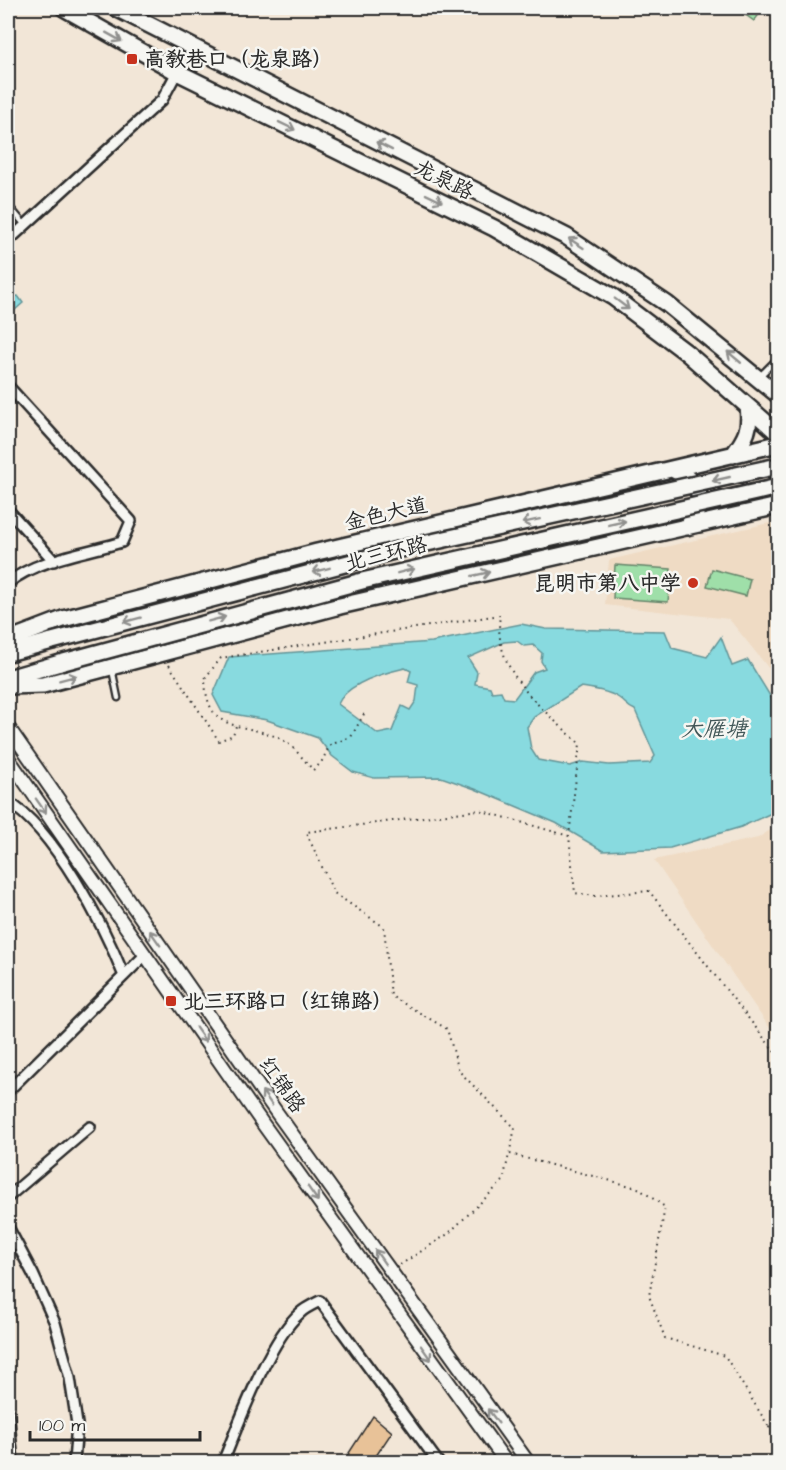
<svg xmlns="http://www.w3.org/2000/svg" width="786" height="1470" font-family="'Architects Daughter','LXGW WenKai TC',sans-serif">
  <rect width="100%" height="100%" fill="#f2e6d7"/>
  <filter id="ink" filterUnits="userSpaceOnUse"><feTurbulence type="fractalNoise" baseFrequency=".0167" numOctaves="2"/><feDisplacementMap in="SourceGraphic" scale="12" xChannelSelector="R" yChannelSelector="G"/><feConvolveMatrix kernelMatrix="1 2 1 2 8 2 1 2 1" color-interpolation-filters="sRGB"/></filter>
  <g filter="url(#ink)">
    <path fill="#efdbc4" d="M778,521V680L729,619L605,605L609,560Z
      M778,825V1040L654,860L758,838Z"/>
    <path fill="#9fdfa9" stroke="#65856a" stroke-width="1.5" d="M736,8H764L754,21Z
      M615,565L671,569L668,602L613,598Z
      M712,569L750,579L746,596L707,586Z"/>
    <path fill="#88dadf" stroke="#639497" stroke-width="1.5" fill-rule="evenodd" d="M18,296L23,303L8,316V297Z
      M521,624L546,629L665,631L672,648L707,657L721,637L732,666L748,660L778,709V810L741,827L670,848L603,851L556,823L475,789L441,777L374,778L353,772L332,756L318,738L267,720L222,712L213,695L229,657L432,642ZM517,641L524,646L533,645L542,653L541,661L545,668L534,672L514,699L504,698L501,691L492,692L490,687L475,684L477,672L468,658L504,642ZM405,668L411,671L408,682L418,685L416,701L410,710L402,706L392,731L378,734L338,704C347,683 383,673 405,668ZM581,687C593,689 609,691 619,698C626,703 627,707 635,710L655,756L650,763L609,765L583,762L570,766L538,760L531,749L527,727L534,717Z"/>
    <path fill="#e8c298" stroke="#2b2b2b" stroke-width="1.5" d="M373,1416L392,1432L372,1462H356L347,1456Z"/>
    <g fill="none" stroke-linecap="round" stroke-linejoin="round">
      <g stroke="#2b2b2b" stroke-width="9">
        <path id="service" d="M8,205L25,225
          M760,376L778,358
          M112,669L118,698"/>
      </g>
      <g stroke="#2b2b2b" stroke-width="14">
        <path id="minor" d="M8,241L162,100L177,72
          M8,386L131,521L122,542C88,552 35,560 8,583
          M8,510L54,561
          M8,802C54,829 104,926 124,976
          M8,1091L145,955
          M8,1197L90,1127
          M8,1227L33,1274L55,1323L70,1378L77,1424L74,1462
          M8,1411L13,1462
          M223,1462C239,1423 269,1340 300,1313C305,1308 314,1304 320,1301L438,1462"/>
      </g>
      <g stroke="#2b2b2b" stroke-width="16">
        <path id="tertiary" d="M8,727L277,1113L528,1462
          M8,758L263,1124L506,1462"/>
      </g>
      <g stroke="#2b2b2b" stroke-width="20">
        <path id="primary" d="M64,8L177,72L494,228L613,297L687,353L778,433
          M116,8L567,237L667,304L778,395
          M733,455C746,438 751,428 748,407
          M674,470C703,484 707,502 687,527
          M8,640L63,619L317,552L778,444
          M8,686L43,685L340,606L778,506"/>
      </g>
      <g stroke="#2b2b2b" stroke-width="20">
        <path id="trunk" d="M8,653L52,641
          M8,678L60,663"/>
      </g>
      <path stroke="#2b2b2b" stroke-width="2" stroke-dasharray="1.5 4.5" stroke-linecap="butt" d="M169,665L219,741L233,735L236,726
        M364,714L351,737L330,745L321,763L313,770C304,760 292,744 279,738C241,721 206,735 205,678L221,658L500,615C492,672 543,709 580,744L569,836
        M510,1154L638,1188L665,1207L649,1296L665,1338L725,1356L769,1427
        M400,1265L448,1234L503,1181L515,1128L459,1071L447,1029L391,996L384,927L334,893L306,832L479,810L569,836L575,893L595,896L649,891L778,1056
        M778,1419L769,1427L778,1438"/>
      <use href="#service" stroke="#f6f6f2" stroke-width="4.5"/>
      <use href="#minor" stroke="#f6f6f2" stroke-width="9"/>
      <use href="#tertiary" stroke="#f6f6f2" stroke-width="12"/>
      <use href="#primary" stroke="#f6f6f2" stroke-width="15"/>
      <use href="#trunk" stroke="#f6f6f2" stroke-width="15"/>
      <g stroke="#2b2b2b" stroke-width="20" stroke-linecap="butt">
        <path id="trunk-bridge" d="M52,641L409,547L778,466
          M60,663L362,581L778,487"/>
      </g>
      <use href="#trunk-bridge" stroke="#f6f6f2" stroke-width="15"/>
    </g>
    <defs><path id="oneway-shaft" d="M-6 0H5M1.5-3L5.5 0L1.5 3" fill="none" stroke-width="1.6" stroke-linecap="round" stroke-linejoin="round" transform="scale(1.5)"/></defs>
    <g stroke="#90908e">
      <use href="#oneway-shaft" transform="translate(114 37) rotate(29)"/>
      <use href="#oneway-shaft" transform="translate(287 126) rotate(26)"/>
      <use href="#oneway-shaft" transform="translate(384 146) rotate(-153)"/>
      <use href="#oneway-shaft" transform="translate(434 198) rotate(26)"/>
      <use href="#oneway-shaft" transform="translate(576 243) rotate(-147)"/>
      <use href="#oneway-shaft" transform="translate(622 304) rotate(37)"/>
      <use href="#oneway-shaft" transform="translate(734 357) rotate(-140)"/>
      <use href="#oneway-shaft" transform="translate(721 479) rotate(167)"/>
      <use href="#oneway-shaft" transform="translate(531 521) rotate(168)"/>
      <use href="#oneway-shaft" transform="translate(617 523) rotate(-13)"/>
      <use href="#oneway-shaft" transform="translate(321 570) rotate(166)"/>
      <use href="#oneway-shaft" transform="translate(406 571) rotate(-14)"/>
      <use href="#oneway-shaft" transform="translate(481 574) rotate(-13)"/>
      <use href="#oneway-shaft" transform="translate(217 619) rotate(-15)"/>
      <use href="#oneway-shaft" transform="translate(132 620) rotate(165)"/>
      <use href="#oneway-shaft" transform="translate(68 678) rotate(-15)"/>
      <use href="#oneway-shaft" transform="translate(41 806) rotate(55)"/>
      <use href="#oneway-shaft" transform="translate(155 938) rotate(-125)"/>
      <use href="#oneway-shaft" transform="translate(201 1035) rotate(55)"/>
      <use href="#oneway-shaft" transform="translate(267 1098) rotate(-125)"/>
      <use href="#oneway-shaft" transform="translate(313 1194) rotate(55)"/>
      <use href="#oneway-shaft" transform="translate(380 1257) rotate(-125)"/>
      <use href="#oneway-shaft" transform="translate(426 1353) rotate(55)"/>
      <use href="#oneway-shaft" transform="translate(493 1416) rotate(-127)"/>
    </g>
  </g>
  <g fill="#c8321e" stroke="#f6f6f2" stroke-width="2">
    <rect x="126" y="53" width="12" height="12" rx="3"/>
    <circle cx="693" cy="583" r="6"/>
    <rect x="165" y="995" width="12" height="12" rx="3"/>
  </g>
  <g text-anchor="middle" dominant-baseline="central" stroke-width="5" stroke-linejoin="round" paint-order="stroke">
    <g font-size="21" font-weight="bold" fill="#2b2b2b" stroke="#f6f6f2" text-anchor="start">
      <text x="144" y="59">高教巷口（龙泉路）</text>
      <text x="681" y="583" text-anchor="end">昆明市第八中学</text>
      <text x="183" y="1001">北三环路口（红锦路）</text>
    </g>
    <g font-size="21" fill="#2b2b2b" stroke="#f6f6f2">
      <text transform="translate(444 180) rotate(26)">龙泉路</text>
      <text transform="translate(386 514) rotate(-13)">金色大道</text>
      <text transform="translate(386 554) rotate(-14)">北三环路</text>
      <text transform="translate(282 1085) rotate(55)">红锦路</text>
    </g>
    <g font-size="22" font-style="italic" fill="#425758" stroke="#f6f6f2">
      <text x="714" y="729">大雁塘</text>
    </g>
  </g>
  <rect width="786" height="1470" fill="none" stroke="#f6f6f2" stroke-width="30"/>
  <rect x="15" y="15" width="756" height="1440" fill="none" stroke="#2b2b2b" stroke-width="2" filter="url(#ink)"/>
  <path d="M30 1431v9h170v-9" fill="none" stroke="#2b2b2b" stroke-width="3"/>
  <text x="39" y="1431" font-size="18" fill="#2b2b2b" stroke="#f6f6f2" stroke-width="4.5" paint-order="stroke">100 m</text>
</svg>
